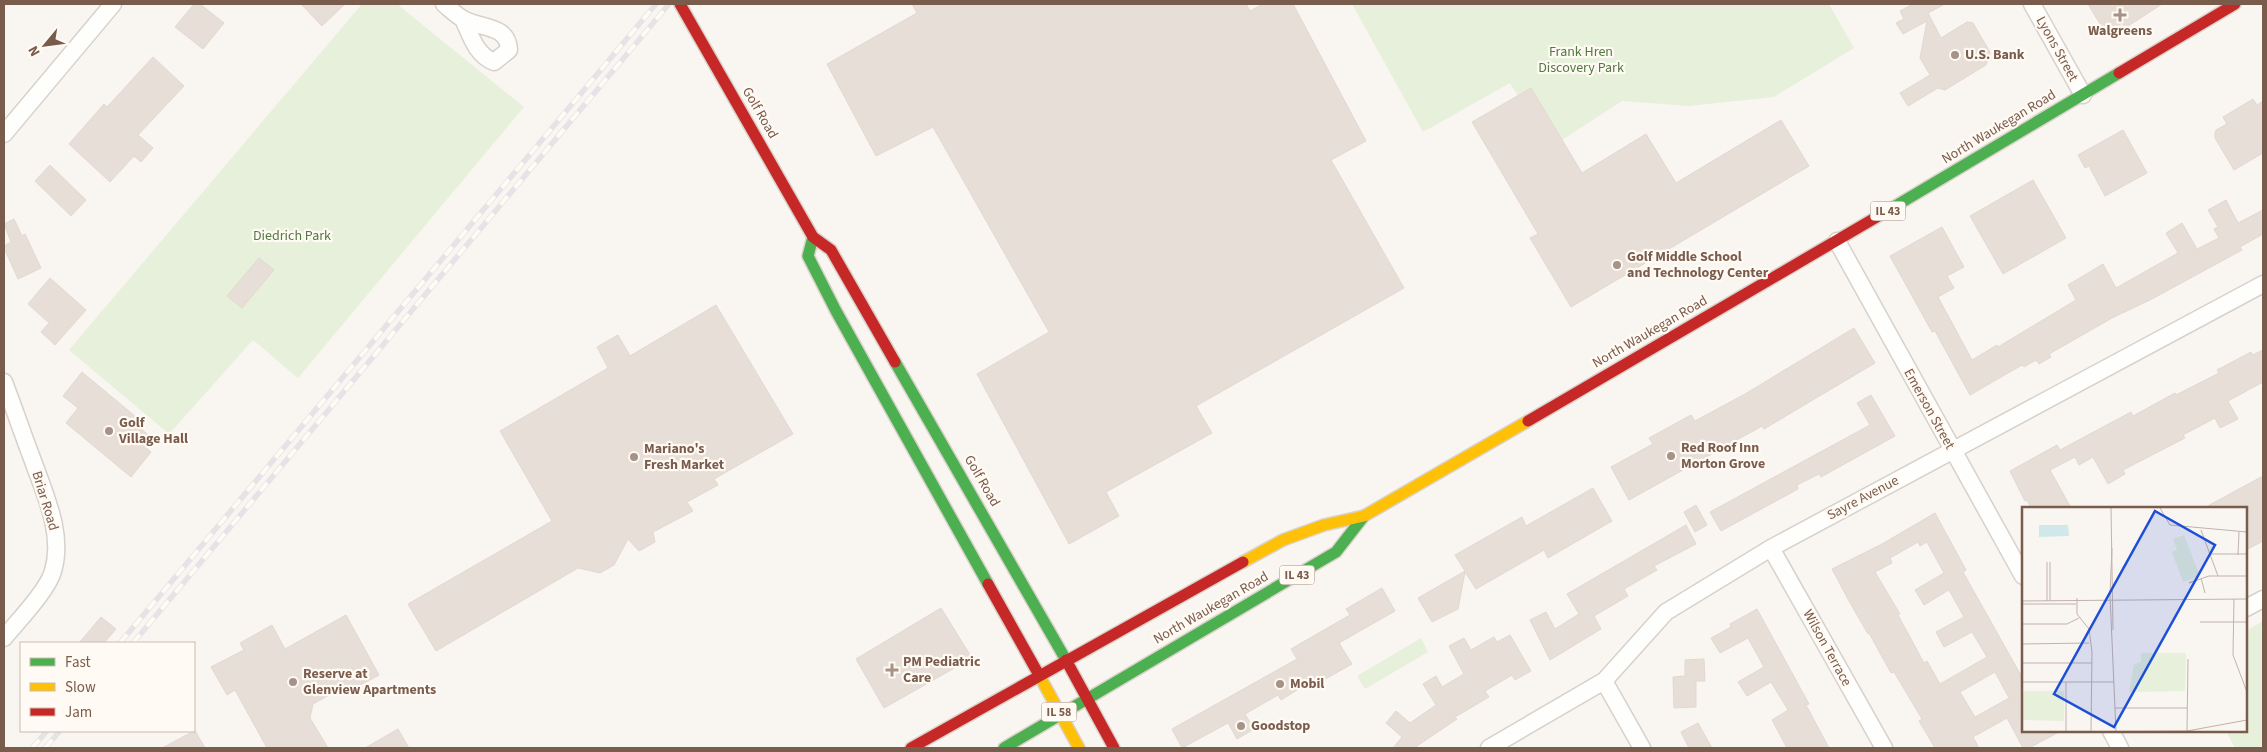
<svg xmlns="http://www.w3.org/2000/svg" width="2267" height="752" font-family="'Source Sans 3',sans-serif">
  <rect width="100%" height="100%" fill="#f9f5f0"/>
  <path fill="#e7f0db" d="M362,4H397L524,107L298,378L253,340L169,434L69,350Z
    M1352,4H1829L1854,48L1774,97L1689,106L1622,101L1562,140L1531,88L1518,96L1510,83L1423,132Z
    M2263,621V748H2235L2226,731H2246V631Z
    M1421,638L1428,652L1365,689L1357,676Z"/>
  <path fill="#e6ded7" stroke="#e2d8d2" fill-rule="evenodd" d="M194,4H200L224,23L203,49L175,27Z
    M301,4H345L322,26Z
    M912,4H1246L1250,11L1263,4H1293L1366,141L1331,160L1404,288L1196,406L1212,433L1106,492L1119,516L1069,544L977,374L1049,332L933,127L876,156L827,64L917,13Z
    M1913,4H1945L1928,13L1941,38L1967,22L1973,23L1990,52L1986,65L1945,90L1938,88L1908,106L1900,93L1930,75L1920,58L1927,21L1903,34L1896,23L1904,19L1900,11Z
    M2088,4H2162L2125,28L2122,23L2106,34Z
    M153,57L184,86L138,135L153,148L141,162L134,156L110,182L69,144L104,104L107,107Z
    M1531,88L1582,173L1646,134L1676,183L1781,120L1809,166L1571,307L1530,238L1538,234L1472,122Z
    M2253,99L2257,105L2263,101V153L2234,170L2215,138V134L2216,130L2227,124L2223,117Z
    M2123,130L2147,173L2105,196L2089,166L2085,168L2078,155Z
    M50,165L86,200L71,216L35,181Z
    M2033,180L2066,238L2003,274L1970,216Z
    M2226,200L2238,223L2263,210V234L2240,247L2242,250L2152,299L2112,318L2049,354L2051,357L2039,364L2036,360L2024,367L2022,365L1970,395L1935,331L1932,332L1890,256L1942,227L1964,267L1947,276L1954,288L1938,297L1972,360L1997,345L1998,347L2076,300L2068,285L2103,264L2116,288L2178,253L2166,233L2182,223L2197,249L2219,238L2214,229L2218,227L2208,210Z
    M14,219L22,236L25,234L41,268L18,279L4,248V246L11,242L4,224Z
    M259,258L274,270L242,308L227,296Z
    M50,278L86,310L55,345L41,332L49,323L28,304Z
    M716,305L793,434L714,479L718,485L687,502L693,511L653,532L655,542L639,551L628,539L614,565L600,573L578,568L436,651L408,604L552,521L500,431L608,368L597,347L618,335L630,356Z
    M1854,328L1875,363L1764,429L1762,426L1629,500L1611,467L1653,444L1649,438L1691,415L1695,421L1745,394Z
    M2263,350V382L2228,401L2238,419L2220,428L2215,418L2183,435L2185,438L2123,470L2125,474L2108,484L2093,457L2079,465L2075,457L2050,470L2071,508H2031L2027,500L2025,501L2010,471L2057,445L2060,450L2131,412L2133,416L2175,393L2176,395L2219,373L2217,370L2251,352L2253,355Z
    M82,372L136,417L133,422L152,438L145,447L151,452L131,477L66,423L78,408L63,396Z
    M1871,395L1895,436L1821,477L1819,474L1797,485L1798,489L1721,531L1710,512L1870,425L1857,403Z
    M2263,476V541L2246,550V508H2204Z
    M1593,488L1612,521L1548,558L1544,550L1476,589L1465,572L1458,609L1432,622L1418,598L1465,571L1455,555L1522,517L1526,526Z
    M1696,505L1707,525L1695,532L1684,512Z
    M1935,513L1966,570L1963,572L2023,679V731H2061L2029,748H2023L2007,718L1973,737L1979,748H1935L1919,721L1922,719L1894,672L1891,673L1869,633L1868,634L1849,601L1832,569L1882,544ZM1918,542L1920,546L1927,542L1944,573L1915,590L1924,605L1949,590L1964,617L1936,632L1944,647L1972,632L1987,657L1940,684L1927,661L1924,663L1898,615L1900,614L1875,572L1892,563L1890,558ZM1995,672L2009,698L1975,717L1960,692Z
    M1686,525L1696,544L1654,566L1657,570L1624,589L1628,596L1594,616L1601,629L1550,660L1530,620L1546,612L1555,629L1579,614L1567,594Z
    M1382,588L1395,611L1339,643L1352,664L1313,686L1310,682L1281,700L1278,695L1245,714L1254,729L1237,739L1228,723L1182,748L1172,729L1297,659L1291,649L1350,615L1346,609Z
    M941,608L972,658L884,708L856,659Z
    M1757,609L1809,704L1806,705L1829,748H1787L1772,720L1788,710L1771,682L1747,696L1738,682L1764,667L1748,638L1720,653L1711,638L1731,627L1730,624Z
    M346,615L379,675L344,694L340,689L313,704L310,718L328,748H267L235,690L227,695L211,667L244,650L240,643L272,625L285,649Z
    M101,617L116,629L104,643H79Z
    M1510,635L1531,671L1515,680L1512,675L1485,691L1489,697L1455,717L1457,719L1414,748H1393L1402,737L1386,723L1396,711L1410,723L1436,705L1423,684L1436,676L1442,687L1464,674L1449,646L1464,638L1471,650L1494,637L1497,642Z
    M1704,659L1705,681H1696V707L1674,708L1673,677L1685,676V660Z
    M1698,723L1712,748H1689L1681,732Z
    M194,729L205,748H162L194,731Z
    M398,729L409,748H365Z"/>
  <g fill="none" stroke-linecap="round" stroke-linejoin="round">
    <g stroke="#d7d1cb" stroke-width="19">
      <path id="street" d="M444,4C450,9 456,15 463,19C480,29 508,24 509,50L494,62C476,55 471,36 463,19
        M2032,4L2083,95
        M4,134L113,4
        M1837,241L2023,576
        M4,382C14,408 23,435 33,461C45,495 64,534 53,571C48,590 17,622 4,638
        M1771,548L1884,748
        M2246,608L2263,599
        M1604,681L1642,748
        M2111,731L2120,748
        M1489,748L1604,681L1666,612L1771,548L2263,284"/>
    </g>
    <g stroke="#d9d2cb" stroke-width="14">
      <path id="fast" d="M1887,211L2119,73
        M813,237L808,256L836,311L988,584
        M895,362L1066,660
        M1004,748L1336,552L1364,516"/>
    </g>
    <g stroke="#d9d2cb" stroke-width="14">
      <path id="slow" d="M1243,562L1283,540L1324,525L1364,516L1528,421
        M1039,675L1079,748"/>
    </g>
    <g stroke="#d9d2cb" stroke-width="14">
      <path id="jam" d="M680,4L813,237L831,250L895,362
        M2119,73L2235,4
        M1528,421L1887,211
        M988,584L1039,675
        M1066,660L1114,748
        M911,748L1243,562"/>
    </g>
    <use href="#street" stroke="#fefefd" stroke-width="16"/>
    <use href="#fast" stroke="#4caf50" stroke-width="11"/>
    <use href="#slow" stroke="#ffc107" stroke-width="11"/>
    <use href="#jam" stroke="#c62828" stroke-width="11"/>
    <g stroke="#e6e3e7" stroke-width="5.5">
      <path id="rail" d="M120,643L656,4
        M133,643L669,4
        M32,748L47,731
        M45,748L60,731"/>
    </g>
    <use href="#rail" stroke="#fffaf3" stroke-width="4" stroke-dasharray="11" stroke-linecap="butt"/>
  </g>
  <g fill="#a69286" stroke="#fffaf3" stroke-width="2">
    <path d="M2117.5 7.5h5v5h5v5h-5v5h-5v-5h-5v-5h5z"/>
    <circle cx="1955" cy="55" r="5"/>
    <circle cx="1617" cy="265" r="5"/>
    <circle cx="109" cy="431" r="5"/>
    <circle cx="1671" cy="456" r="5"/>
    <circle cx="634" cy="457" r="5"/>
    <path d="M889.5 662.5h5v5h5v5h-5v5h-5v-5h-5v-5h5z"/>
    <circle cx="293" cy="682" r="5"/>
    <circle cx="1280" cy="684" r="5"/>
    <circle cx="1241" cy="726" r="5"/>
  </g>
  <g text-anchor="middle" dominant-baseline="central" stroke-width="4.5" stroke-linejoin="round" paint-order="stroke">
    <g fill="#fffaf3" stroke="#a28b7f" stroke-width="1">
      <rect x="1870.5" y="201.5" width="35" height="19" rx="4"/>
      <rect x="1279.5" y="565.5" width="35" height="19" rx="4"/>
      <rect x="1041.5" y="702.5" width="35" height="19" rx="4"/>
    </g>
    <g font-size="12" font-weight="bold" fill="#7a5c4d">
      <text x="1888" y="211">IL 43</text>
      <text x="1297" y="575">IL 43</text>
      <text x="1059" y="712">IL 58</text>
    </g>
    <g font-size="14" font-weight="bold" fill="#7a5c4d" stroke="#fffaf3" text-anchor="start">
      <text x="2120" y="31" text-anchor="middle">Walgreens</text>
      <text x="1965" y="55">U.S. Bank</text>
      <text x="1627" y="257">Golf Middle School<tspan x="1627" dy="16">and Technology Center</tspan></text>
      <text x="119" y="423">Golf<tspan x="119" dy="16">Village Hall</tspan></text>
      <text x="1681" y="448">Red Roof Inn<tspan x="1681" dy="16">Morton Grove</tspan></text>
      <text x="644" y="449">Mariano's<tspan x="644" dy="16">Fresh Market</tspan></text>
      <text x="903" y="662">PM Pediatric<tspan x="903" dy="16">Care</tspan></text>
      <text x="303" y="674">Reserve at<tspan x="303" dy="16">Glenview Apartments</tspan></text>
      <text x="1290" y="684">Mobil</text>
      <text x="1251" y="726">Goodstop</text>
    </g>
    <g font-size="14" fill="#7a5c4d" stroke="#fffaf3">
      <text transform="translate(2057 49) rotate(61)">Lyons Street</text>
      <text transform="translate(760 113) rotate(60)">Golf Road</text>
      <text transform="translate(1999 127) rotate(-31)">North Waukegan Road</text>
      <text transform="translate(1650 332) rotate(-30)">North Waukegan Road</text>
      <text transform="translate(1929 409) rotate(61)">Emerson Street</text>
      <text transform="translate(982 481) rotate(60)">Golf Road</text>
      <text transform="translate(1863 498) rotate(-28)">Sayre Avenue</text>
      <text transform="translate(45 501) rotate(73)">Briar Road</text>
      <text transform="translate(1211 608) rotate(-30)">North Waukegan Road</text>
      <text transform="translate(1827 648) rotate(61)">Wilson Terrace</text>
    </g>
    <g font-size="14" fill="#537a41" stroke="#fffaf3">
      <text x="1581" y="52">Frank Hren<tspan x="1581" dy="16">Discovery Park</tspan></text>
      <text x="292" y="236">Diedrich Park</text>
    </g>
  </g>
  <g transform="translate(2022 507)">
    <rect width="225" height="225" fill="#f9f5f0"/>
    <path d="M162,28L178,69L161,75L150,45L155,43L151,32ZM119,146H164L163,184L107,185L112,157L119,155ZM0,184H42V214L0,213Z" fill="#e7f0db"/>
    <path d="M17,18H46L47,29L17,30Z" fill="#d0e8ea"/>
    <path fill="none" stroke="#c2b3aa" stroke-width="1" d="M89,0H206M89,0L91,123M138,1L148,18L225,25M179,23L196,69M90,41L88,88L94,225M188,47H225M216,48L217,25M179,71L183,86M171,74L167,76L187,69H225M55,91V107L67,122L70,145L69,224M212,92L211,148L225,185M0,94L225,92M25,94V55M28,94V55M0,97H54M178,115H225M0,117H45L57,111M0,137L67,136M0,156H70M0,175H92M93,201H165M165,224L166,152M0,225L165,224L225,213M44,225V175"/>
    <path fill="#1d4ed8" fill-opacity="0.15" stroke="#1d4ed8" stroke-width="2.5" d="M133,4L193,38L92,220L32,187Z"/>
    <rect width="225" height="225" fill="none" stroke="#7a5c4d" stroke-width="2.5"/>
  </g>
  <rect width="2267" height="752" fill="none" stroke="#7a5c4d" stroke-width="10"/>
  <rect x="20" y="642" width="175" height="90" fill="#fffaf3" stroke="#cabbb1"/>
  <rect x="30" y="658" width="25" height="8" fill="#4caf50" stroke="#cabbb1"/>
  <text x="65" y="667" font-size="15" fill="#7a5c4d">Fast</text>
  <rect x="30" y="683" width="25" height="8" fill="#ffc107" stroke="#cabbb1"/>
  <text x="65" y="692" font-size="15" fill="#7a5c4d">Slow</text>
  <rect x="30" y="708" width="25" height="8" fill="#c62828" stroke="#cabbb1"/>
  <text x="65" y="717" font-size="15" fill="#7a5c4d">Jam</text>
  <g transform="translate(45 45) rotate(241)" stroke="#fffaf3" stroke-width="4" paint-order="stroke">
  <path d="M0-4L9 19L0 12L-9 19Z" fill="#7a5c4d"/>
  <text y="-8" font-size="14" font-weight="bold" text-anchor="middle" fill="#7a5c4d">N</text>
  </g>
</svg>
